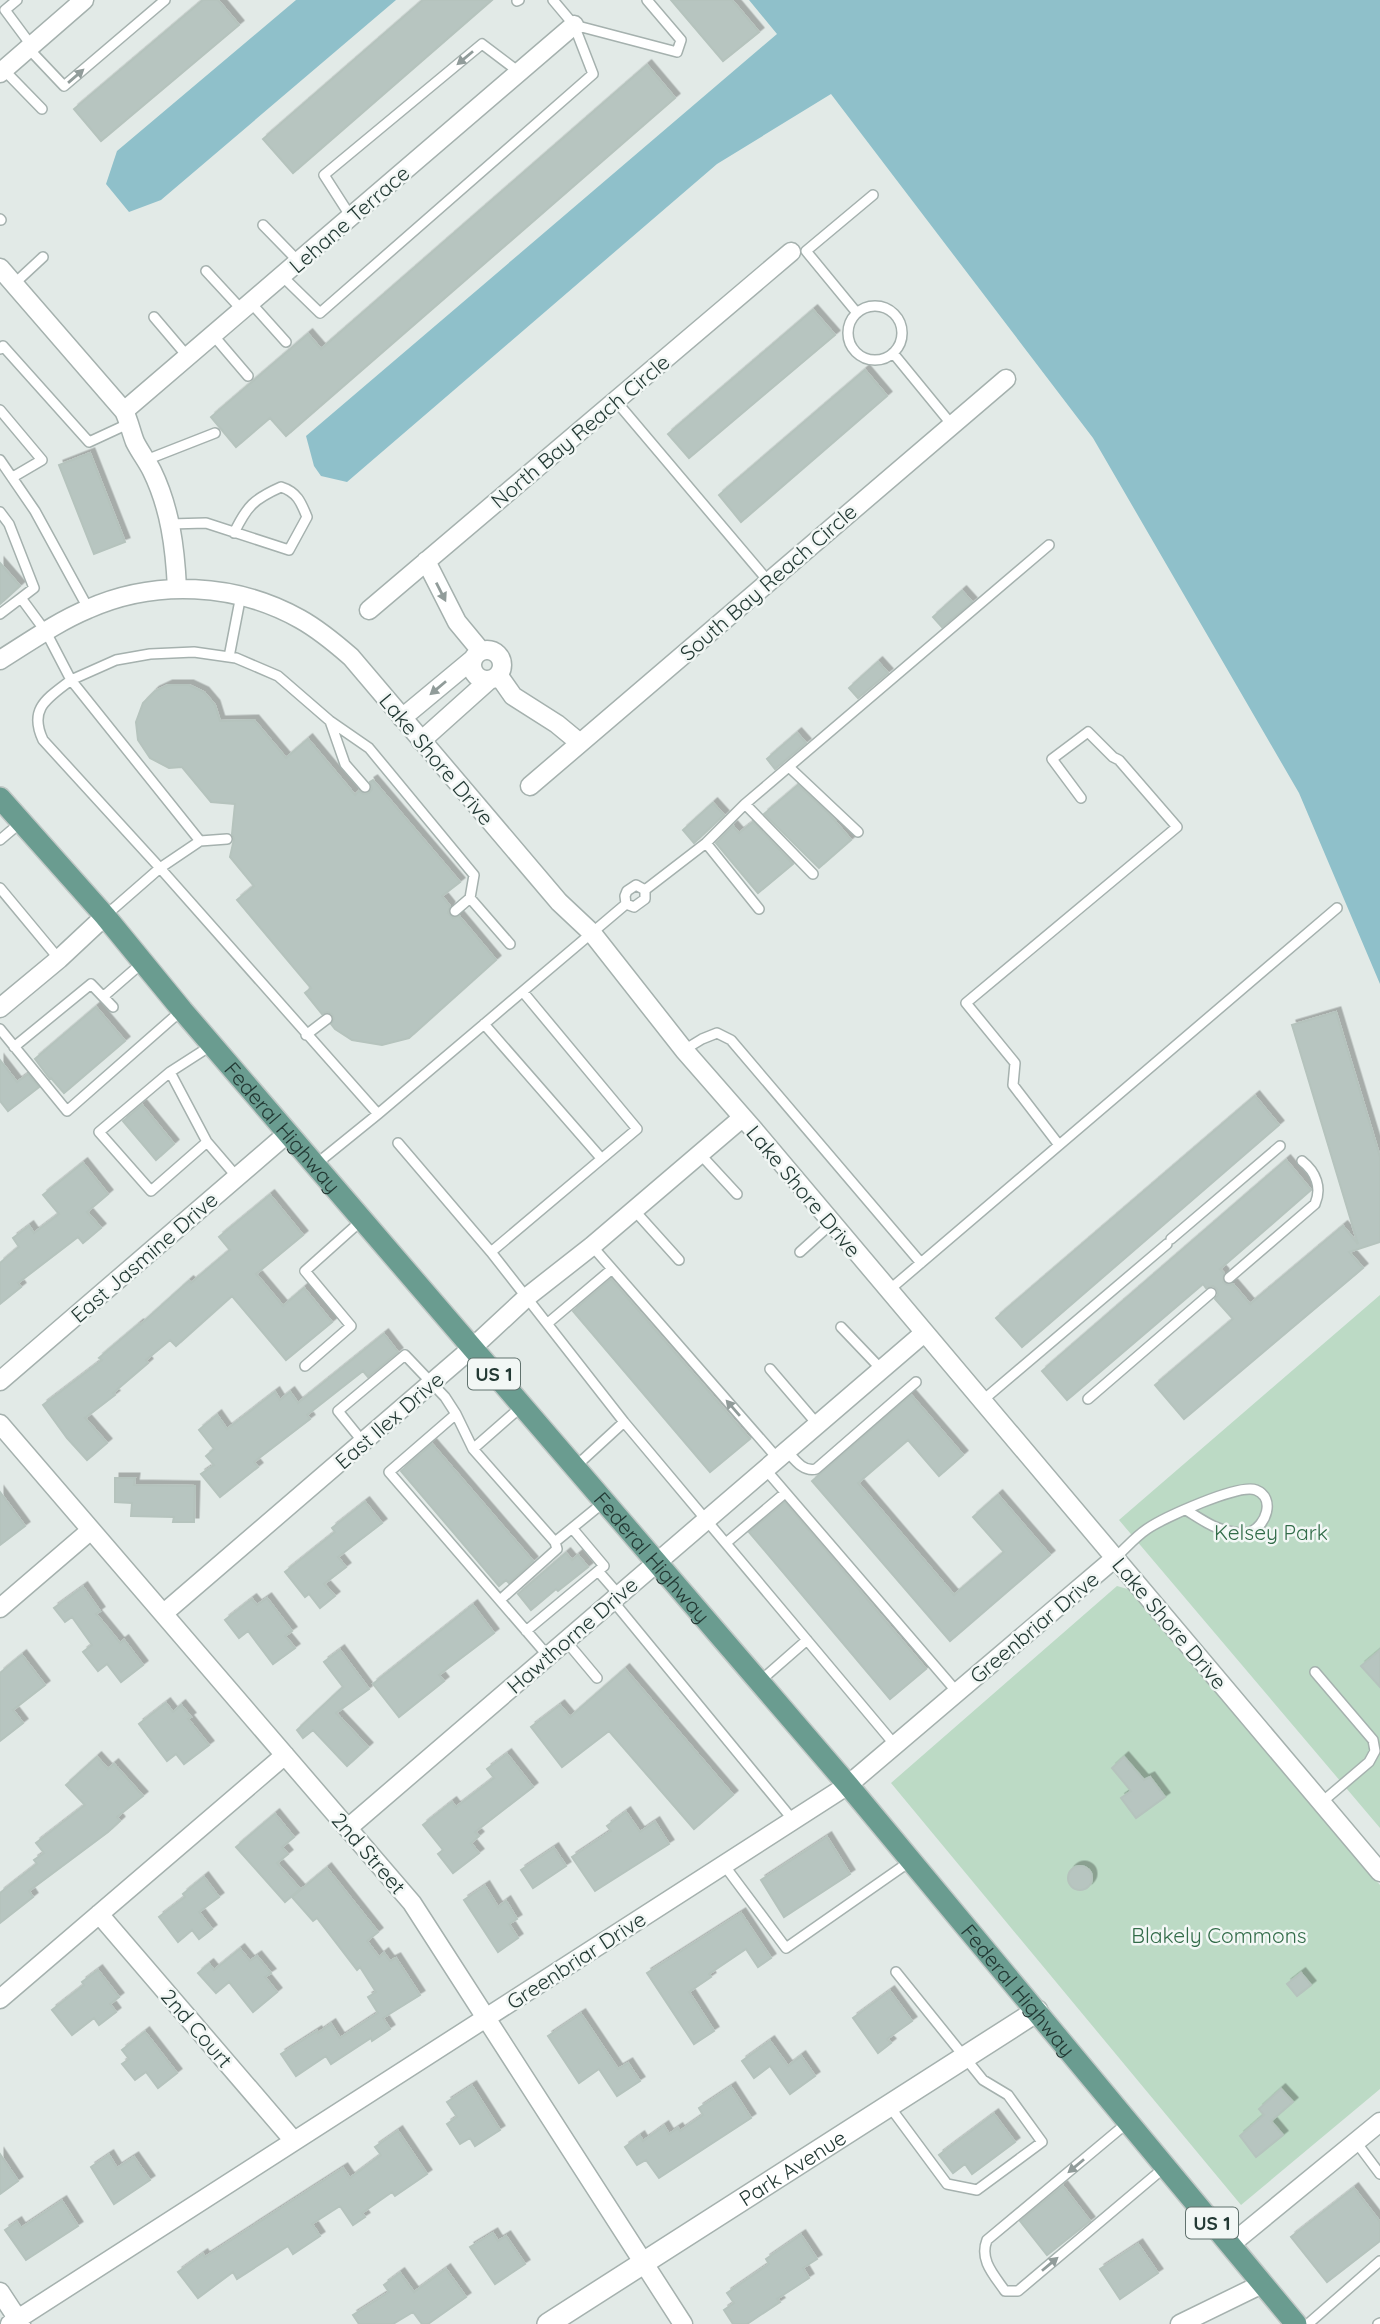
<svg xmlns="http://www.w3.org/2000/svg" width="1380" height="2324" font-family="Quicksand,sans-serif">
  <defs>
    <filter id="shadow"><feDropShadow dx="4.5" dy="-4.5" stdDeviation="0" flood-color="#0004"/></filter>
  </defs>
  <rect width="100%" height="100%" fill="#e2eae7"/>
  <path fill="#bcdac5" d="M1380,1295V1828L1119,1520Z
    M1117,1586L1131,1590L1380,1885V2089L1241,2205L891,1783Z"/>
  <path fill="#8fc0ca" d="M296,0H396L161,200L129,212L106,184L117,151Z
    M749,0H1380V984L1299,793L1093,438L831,94L717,164L347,482L321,476L314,466L306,436L777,34Z"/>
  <path fill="#b7c5c0" stroke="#b5c3bd" stroke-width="2" filter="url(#shadow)" d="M203,0H218L239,25L101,141L74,109Z
    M423,0H492L293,173L263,139Z
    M671,0H732L759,32L723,61Z
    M647,65L675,98L286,436L270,418L236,447L211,417L308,334L321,349Z
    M813,310L835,335L689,458L668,434Z
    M865,370L887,396L741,522L719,495Z
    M90,453L125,542L94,554L59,465Z
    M0,563L20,586L0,604Z
    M962,591L972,602L942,627L933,617Z
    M878,662L888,673L858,698L849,688Z
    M168,685H189L204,692L215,705L220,721L254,720L286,758L308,739L355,795L359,791L363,794L369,793L372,789L370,782L373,780L460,882L442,896L450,906L448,913L453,918L459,916L496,960L409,1038L382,1045L352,1040L335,1029L331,1024L334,1019L332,1014L327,1012L322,1014L305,993L311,988L237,900L254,886L230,857L234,839L232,834L235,804L211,802L182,767L169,768L150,758L138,740L136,722L143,703L155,691Z
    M797,733L806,743L775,769L767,759Z
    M798,785L829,814L851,840L819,868L764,814Z
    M713,803L724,815L694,843L683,830Z
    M753,822L793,864L758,893L716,843L733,826L739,833Z
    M96,1007L125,1041L64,1093L51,1078L50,1079L35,1059Z
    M1336,1012L1380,1157V1242L1349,1252L1363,1268L1184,1419L1155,1385L1233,1319L1215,1299L1218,1295L1217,1289L1213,1286L1206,1288L1203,1284L1067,1400L1042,1371L1286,1160L1311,1190L1220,1269L1224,1273L1223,1282L1227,1285L1233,1284L1250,1304L1343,1226L1358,1244L1292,1025Z
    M0,1060L17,1082L28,1074L39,1087L8,1111L0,1101Z
    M1255,1096L1279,1125L1022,1347L996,1318Z
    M142,1105L174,1144L156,1160L123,1121Z
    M83,1163L108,1194L87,1212L101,1228L83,1243L78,1237L18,1283L21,1287L0,1304V1263L19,1247L13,1238L29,1226L34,1233L59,1214L43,1195Z
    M270,1195L303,1235L256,1274L283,1306L304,1288L332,1322L286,1360L232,1296L176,1346L170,1340L146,1360L148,1363L113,1393L115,1395L85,1418L107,1443L87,1460L67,1438L43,1405L102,1360L99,1358L139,1324L140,1325L189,1281L191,1283L230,1250L219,1237Z
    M611,1279L750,1439L710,1472L573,1311Z
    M384,1334L398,1352L368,1377L363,1371L307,1415L310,1419L254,1462L258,1467L220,1497L201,1474L214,1465L206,1456L214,1449L199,1430L217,1415L227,1429L275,1392L280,1400L290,1392L298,1403Z
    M911,1395L963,1455L939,1476L908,1440L858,1483L954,1595L1004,1552L973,1517L998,1495L1050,1555L950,1641L812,1481Z
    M432,1444L533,1561L509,1583L506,1580L499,1586L401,1471Z
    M115,1478H135L134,1485L195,1486L194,1522H173L174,1517L131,1516L132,1503L115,1502Z
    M0,1492L25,1526L0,1545Z
    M365,1502L382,1523L338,1557L346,1567L324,1584L335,1596L320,1608L309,1594L305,1597L285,1572L335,1532L332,1528Z
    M785,1502L926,1669L890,1699L749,1532Z
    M566,1553L572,1560L578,1555L588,1567L558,1591L556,1589L531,1610L518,1594Z
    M83,1587L100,1611L96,1614L120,1643L124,1640L143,1665L121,1682L107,1664L98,1671L83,1652L92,1645L72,1617L65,1622L54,1608Z
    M267,1598L292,1631L285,1636L295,1648L273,1664L248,1631L239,1638L225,1620L252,1599L257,1605Z
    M473,1605L494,1633L439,1675L444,1681L399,1717L373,1684Z
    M340,1650L369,1689L336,1713L368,1747L347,1766L313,1730L303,1738L297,1730L343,1687L324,1662Z
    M1380,1650V1687L1361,1666Z
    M22,1655L45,1685L13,1710L23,1723L0,1741V1673Z
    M625,1669L733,1795L694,1829L609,1731L562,1767L531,1727L560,1705L570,1717Z
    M166,1703L173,1712L181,1705L191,1717L188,1719L209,1745L184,1764L176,1754L167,1761L139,1724Z
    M507,1754L533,1787L475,1832L479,1836L471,1843L479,1853L453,1873L438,1854L443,1850L423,1825L452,1802L456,1807L494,1778L487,1769Z
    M97,1757L108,1769L114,1764L143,1796L117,1817L120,1821L108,1832L29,1891L33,1897L0,1923V1893L37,1864L34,1860L44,1853L36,1843L85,1805L66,1785Z
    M1124,1757L1144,1780L1150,1777L1165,1797L1136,1818L1121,1798L1131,1791L1112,1768Z
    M626,1812L640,1832L655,1822L669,1844L595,1891L572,1857L611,1831L607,1826Z
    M275,1814L294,1837L282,1847L288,1854L277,1863L300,1889L285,1902L236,1847Z
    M827,1837L850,1874L784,1917L761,1880Z
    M554,1848L566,1866L533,1888L521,1870Z
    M1068 1878a12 12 0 1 1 24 0a12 12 0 1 1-24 0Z
    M327,1868L378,1932L367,1941L379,1957L384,1953L390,1961L396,1958L420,1995L383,2018L390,2029L372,2041L371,2038L331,2064L326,2056L296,2076L281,2054L317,2031L318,2033L331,2024L340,2038L378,2013L368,1997L376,1992L360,1967L357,1970L317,1918L313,1921L292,1897Z
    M204,1877L219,1897L199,1912L212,1929L199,1939L192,1930L178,1942L159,1917L185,1897L183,1894Z
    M485,1886L498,1907L506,1901L517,1919L509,1924L518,1938L498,1952L464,1900Z
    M741,1913L771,1958L758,1967L746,1949L709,1974L711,1977L689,1992L714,2031L694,2044L647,1973Z
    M240,1949L250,1961L257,1956L271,1973L265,1977L277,1992L253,2012L229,1982L216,1993L198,1973L209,1964L214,1970Z
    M98,1970L119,1997L110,2004L116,2012L99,2025L94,2018L72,2035L52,2010L84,1985L82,1982Z
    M1301,1973L1311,1985L1297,1996L1287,1984Z
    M890,1991L912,2021L887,2039L891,2043L878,2053L853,2018Z
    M581,2014L618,2069L628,2063L640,2081L617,2096L599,2069L579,2083L548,2036Z
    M145,2032L177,2073L158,2088L146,2072L135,2080L122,2064L129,2059L122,2050Z
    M770,2041L788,2066L801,2056L815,2076L790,2094L770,2066L754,2078L742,2061Z
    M472,2086L500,2130L475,2146L470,2138L460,2144L447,2124L457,2117L447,2102Z
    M731,2087L751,2118L659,2178L646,2160L637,2165L625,2147L640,2136L643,2141L664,2126L669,2134L678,2128L680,2131L703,2115L699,2108Z
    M1281,2089L1293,2102L1271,2121L1283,2135L1256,2157L1240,2136L1264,2115L1259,2109Z
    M994,2114L1015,2142L972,2174L965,2164L953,2173L939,2155Z
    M398,2131L427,2174L395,2196L392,2192L362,2213L365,2217L353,2225L340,2206L312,2224L320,2236L293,2254L288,2246L237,2279L233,2272L198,2298L178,2272L203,2254L205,2257L343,2168L350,2178L381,2155L375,2147Z
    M0,2154L18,2181L0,2194Z
    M109,2155L117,2168L134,2157L150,2180L114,2204L91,2167Z
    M1063,2186L1090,2221L1047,2255L1020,2221Z
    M1354,2188L1380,2222V2241L1327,2282L1291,2237Z
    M62,2201L78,2226L26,2260L5,2230L17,2222L21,2228Z
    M493,2233L498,2241L506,2236L525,2264L495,2284L470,2247Z
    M801,2235L817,2259L803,2268L809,2278L777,2299L780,2302L747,2324H733L724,2310L734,2303L727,2293L769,2264L766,2259Z
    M1138,2244L1158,2273L1120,2299L1100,2269Z
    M446,2269L466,2297L428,2324H422L413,2312L393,2324H359L353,2315L389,2292L384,2285L400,2273L414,2292Z"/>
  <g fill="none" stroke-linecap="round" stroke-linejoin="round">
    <g stroke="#a5b1ae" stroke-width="12">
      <path id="service" d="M17,0L5,10L31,45
        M517,1L519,0
        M574,25L677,52L681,40L647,0
        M28,48L64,86L165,0
        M1,67L42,109
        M351,217L324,175L482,44L519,72
        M0,219L1,220
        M263,225L299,262
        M206,271L242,310
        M282,276L320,313L593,74L574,25L553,0
        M15,283L43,257
        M251,303L286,342
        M848 333a27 27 0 1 1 54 0a27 27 0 1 1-54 0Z
        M857,313L806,251L873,195
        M154,317L188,357
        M213,335L248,376
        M0,349L3,346L89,442L130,423
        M893,353L952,425
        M615,400L769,582
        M0,410L42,460L13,477
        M0,460L35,511L88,608
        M146,460L215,433
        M0,512L9,524L34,588L21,598L46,632L71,680C48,698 28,708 43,740L160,868L378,1114
        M170,524L206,523L289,550L307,517C301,502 297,492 281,487C254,499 247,506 234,533
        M0,614L21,598
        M229,657L241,595
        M330,721L345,764L365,787
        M789,767L858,832
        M745,804L813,874
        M0,840L20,823
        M200,841L227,839
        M706,843L759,909
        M0,888L59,959
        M626,904L625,896L627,891L636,885L645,890
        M455,911L470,898
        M105,916L160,868L200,841L71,680L116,660L150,654L194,652L236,658L278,676L330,721L369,748L474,875L470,898L510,944
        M104,996L142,963
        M484,1024L601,1158
        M0,1029L67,1111L182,1010
        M306,1035L327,1019
        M212,1045L170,1072L207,1142L237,1177
        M14,1047L91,984L113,1007
        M684,1050L702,1039L717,1033L731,1040L921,1263
        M170,1072L99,1132L151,1191L207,1142
        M398,1143L491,1252L624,1422L895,1745
        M1059,1145L1013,1085L1015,1063L966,1003L1177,827L1119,760L1113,757L1088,732L1052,759L1081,798
        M700,1154L737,1194
        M315,1165L378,1114L626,904L634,907L645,899V890L706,843L745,804L1049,545
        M634,1210L679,1260
        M1171,1239L1280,1146
        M592,1246L778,1459
        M491,1252L637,1129L523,992
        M800,1252L831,1224
        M1229,1278L1315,1204C1322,1188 1316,1172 1302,1161
        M888,1291L1337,908
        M548,1323L612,1269
        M841,1327L882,1370
        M305,1366L351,1326L305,1271L362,1220
        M770,1369L818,1425
        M1088,1399L1211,1293
        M982,1401L1167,1244
        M456,1414L473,1449L555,1542L557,1549L500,1600
        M363,1442L338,1411L405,1355L445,1397L456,1414L389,1472L548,1656
        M473,1449L522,1406
        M787,1451C795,1460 803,1472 816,1469L916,1382
        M575,1467L624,1422
        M766,1470L957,1692
        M572,1528L604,1566L598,1571
        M555,1542L604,1502
        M726,1543L785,1493
        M1115,1558C1125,1549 1135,1537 1147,1529C1163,1518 1239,1483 1256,1490C1276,1498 1266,1526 1250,1532C1246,1533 1238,1533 1234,1532C1215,1530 1201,1519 1186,1510
        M613,1601L793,1820
        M526,1631L598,1571L619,1595
        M566,1641L597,1678
        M1315,1672L1373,1740L1375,1751L1369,1762L1322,1802
        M759,1682L807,1640
        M724,1865L786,1948L912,1860
        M890,2107L947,2184L977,2190L1042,2142L1008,2095L983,2080L896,1972
        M1127,2123L987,2240C979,2260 994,2275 1005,2291H1018L1165,2167
        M1356,2142L1380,2174
        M1308,2324L1380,2261
        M1378,2324L1380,2323"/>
    </g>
    <g stroke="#a5b1ae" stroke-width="21">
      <path id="minor" d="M0,73L84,0
        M0,268L124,411C129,421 131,432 135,442C140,452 147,461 152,471C170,508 175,547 177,588
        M124,411L574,25
        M426,561L457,622L481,651
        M369,610L791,252
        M472 665a15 15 0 1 1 30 0a15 15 0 1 1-30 0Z
        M0,660C29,642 57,622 88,609C155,579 236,583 300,619C318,629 335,643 351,657L559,902L592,933L684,1050L754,1130L1380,1872
        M499,676L513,696L557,724L580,743
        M402,718L473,659
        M421,741L488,681
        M530,786L1006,379
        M0,1008L59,959L105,916
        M0,1381L288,1133
        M0,1424L412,1903L683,2324
        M0,1608L91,1530
        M164,1613L472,1348L527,1297L592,1246L742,1118
        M348,1828L924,1333
        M99,1914L294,2141
        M0,1999L285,1755
        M1230,2245L1380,2122
        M0,2292L21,2324
        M10,2324L848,1785L1115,1558
        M1180,2324L1262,2284"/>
    </g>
    <g stroke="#a5b1ae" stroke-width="24">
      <g id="tertiary">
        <path id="s1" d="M548,2324L1037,2011"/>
      </g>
    </g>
    <g stroke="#c1c8c6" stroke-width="24">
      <g id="primary">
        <path id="s2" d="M0,798L105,916L182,1010L848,1785L1296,2324"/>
      </g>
    </g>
    <use href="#service" stroke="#fff" stroke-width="9"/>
    <use href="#minor" stroke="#fff" stroke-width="18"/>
    <use href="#tertiary" stroke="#fff" stroke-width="21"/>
    <use href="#primary" stroke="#6a9c90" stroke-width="21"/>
  </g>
  <defs><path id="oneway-solid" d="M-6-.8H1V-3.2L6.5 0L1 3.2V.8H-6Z" transform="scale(1.75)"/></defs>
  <g fill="#919c9a">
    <use href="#oneway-solid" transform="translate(465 58) rotate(140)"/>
    <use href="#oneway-solid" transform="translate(76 76) rotate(-41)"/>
    <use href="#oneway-solid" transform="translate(441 592) rotate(63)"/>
    <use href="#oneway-solid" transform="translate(438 688) rotate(140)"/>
    <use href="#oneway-solid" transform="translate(733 1408) rotate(-131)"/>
    <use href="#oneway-solid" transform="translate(1076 2166) rotate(140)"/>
    <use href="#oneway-solid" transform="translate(1050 2264) rotate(-40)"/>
  </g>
  <g text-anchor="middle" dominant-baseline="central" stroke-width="5" stroke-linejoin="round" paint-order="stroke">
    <g fill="#f2f7f5" stroke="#61726e" stroke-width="2">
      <rect x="468" y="1358.5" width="52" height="31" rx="5"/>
      <rect x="1186" y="2207.5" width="52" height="31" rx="5"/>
    </g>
    <g font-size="19" font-weight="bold" fill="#233934">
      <text x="494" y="1374">US 1</text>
      <text x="1212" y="2223">US 1</text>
    </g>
    <g font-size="21" fill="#233934" stroke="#f2f7f5">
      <text transform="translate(349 219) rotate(-41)">Lehane Terrace</text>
      <text transform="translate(580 431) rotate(-40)">North Bay Reach Circle</text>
      <text transform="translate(768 582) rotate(-41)">South Bay Reach Circle</text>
      <text transform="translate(437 759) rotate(50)">Lake Shore Drive</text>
      <text stroke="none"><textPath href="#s2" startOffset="434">Federal Highway</textPath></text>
      <text transform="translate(804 1191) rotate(50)">Lake Shore Drive</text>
      <text transform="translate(144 1257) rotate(-41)">East Jasmine Drive</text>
      <text transform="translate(389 1420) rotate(-41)">East Ilex Drive</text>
      <text stroke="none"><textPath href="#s2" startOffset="1001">Federal Highway</textPath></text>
      <text transform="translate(1170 1623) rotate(50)">Lake Shore Drive</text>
      <text transform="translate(1034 1627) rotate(-40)">Greenbriar Drive</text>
      <text transform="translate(572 1635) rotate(-41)">Hawthorne Drive</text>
      <text transform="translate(369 1853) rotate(49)">2nd Street</text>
      <text transform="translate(576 1960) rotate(-33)">Greenbriar Drive</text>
      <text stroke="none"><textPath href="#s2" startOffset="1568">Federal Highway</textPath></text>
      <text transform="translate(197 2028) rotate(49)">2nd Court</text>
      <text stroke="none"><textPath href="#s1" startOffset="290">Park Avenue</textPath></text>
    </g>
    <g font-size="21" fill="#326c49" stroke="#f2f7f5">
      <text x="1271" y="1532">Kelsey Park</text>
      <text x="1219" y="1935">Blakely Commons</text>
    </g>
  </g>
</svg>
